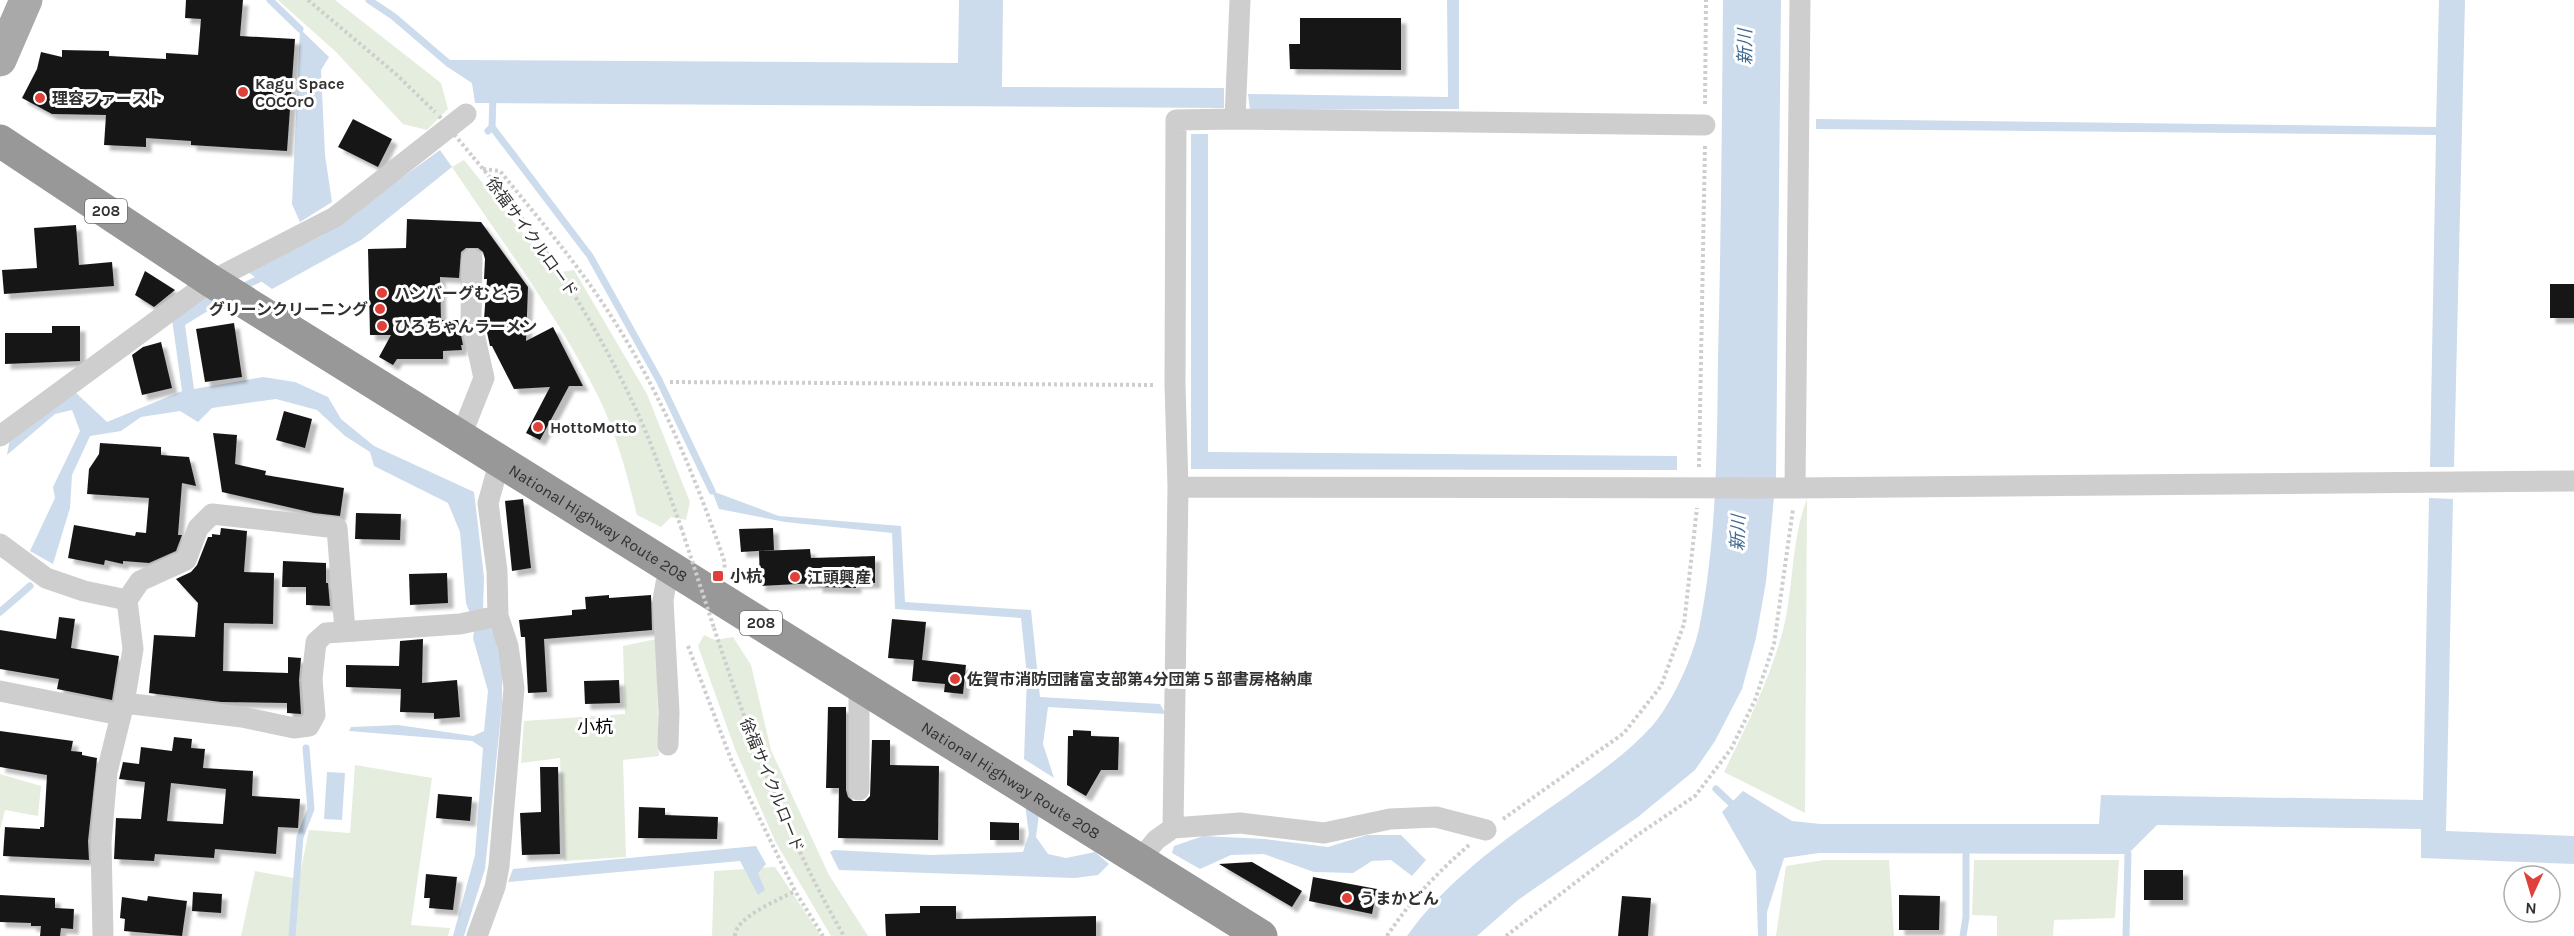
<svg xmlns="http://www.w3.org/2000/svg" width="2574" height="936" font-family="Karla,'Noto Sans JP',sans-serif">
  <defs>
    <filter id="shadow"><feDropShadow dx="5.5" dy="5.5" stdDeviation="1.5" flood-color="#0004"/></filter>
  </defs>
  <rect width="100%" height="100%" fill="#fff"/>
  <path fill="#e5eddf" d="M278,0H335L441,83L448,109L427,130L403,124L336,52Z
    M464,160L555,273L574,270L647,394L690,502L686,520L671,517L661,527L637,515C627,474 616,432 597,394C558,316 501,240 452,167Z
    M1807,499L1805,813L1724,772C1747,725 1771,677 1784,626C1794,584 1791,540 1807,499Z
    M704,635L715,640L733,637L751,665L771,750L829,875L868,936H831L775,841L735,749L698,646Z
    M656,639L659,756L623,760L626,857L564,861L560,758L521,763L524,721L625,714L623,646Z
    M355,765L432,778L411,925L450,928L448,936H241L255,871L299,879L309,830L350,833Z
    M0,774L41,786L38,816L5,810L0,830Z
    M1824,860H1889L1894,936H1776L1786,866Z
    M1974,860H2119L2115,918L2054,920L2053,936H1997V916L1972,915Z
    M775,867L821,936H712L714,871Z"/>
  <path fill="#ccdcec" d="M959,0H1003L1002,87L1224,88V108L475,103L472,83L446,66L450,60L958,63Z
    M1447,0H1459V109L1250,110L1248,94L1448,97Z
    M1723,0H1781L1776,476L1766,582L1756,638L1742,689L1715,741L1695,770L1638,817L1518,900L1477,936H1407C1449,877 1508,837 1567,796C1597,774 1628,753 1653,725C1673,701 1692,659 1699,629C1717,540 1717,448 1718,358C1721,239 1722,119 1723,0Z
    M2439,0H2465L2454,467H2430L2436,135L1816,129V119L2436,127Z
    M300,29L329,57L321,70L325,155L332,202L300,222L292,204Z
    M1191,134H1208V452L1677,456V470L1191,469Z
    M440,150L452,167L361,240L272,289L248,272L323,235Z
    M208,296L225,309H211L185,325L194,389L263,377L295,382L328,397L341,419L374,446L474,492L484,577L483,613L496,639L502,671V705L485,869L464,936H453L475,855L483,748L472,741L349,731L351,727L398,725L473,736L484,731L488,691L473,638L475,626L466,603L460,532L448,503L374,466L370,452L345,436L317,410L276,399L212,408L198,422L180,411L141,417L121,431L90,436L72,475L70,508L53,564L30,551L55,498L53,487L80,431L72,410L55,414L7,455L10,438L73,390L107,422L182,391L172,319Z
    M712,491L779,516L901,526L905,602L1031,610L1040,697L1160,704L1166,714L1048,707L1043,744L1054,778L1024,759L1027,676L1021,618L895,609L892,533L785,522L719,509Z
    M2429,498L2453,499L2446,831L2574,836V864L2421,858V829L2157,825L2128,854L1819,853L1784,858L1767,912V936H1758L1756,871L1722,812L1743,791L1792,821L1821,824H2099L2101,795L2423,800Z
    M327,772L345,773L342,820L324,819Z
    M1025,805L1039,815L1036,837L1048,854L1066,858L1095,852L1109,864L1098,875L1075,878L839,870L830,852L834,850L930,855L1023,852L1029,834Z
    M1367,835H1401L1426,860L1412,876L1391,860L1372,861L1353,873L1314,872L1264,854L1231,855L1200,869L1172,853L1174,846L1203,836L1265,839L1328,847Z
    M756,846L766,864L758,873L765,890L758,895L740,861L508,882L513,869Z"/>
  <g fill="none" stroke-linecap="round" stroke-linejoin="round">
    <path stroke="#ccdcec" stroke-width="7" d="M270,0L300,29
      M369,0L393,16L448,63L455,65
      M492,127L590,256L659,380L712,491
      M488,131L492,127L493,96
      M240,288L265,276
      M0,612L30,586
      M1716,789L1737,809
      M292,936L300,837L311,809L306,748
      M1963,936L1966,917V853
      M2126,936L2128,854"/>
  </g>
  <path fill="#181818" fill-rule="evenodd" filter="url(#shadow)" d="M186,0H243L240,36L295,39L287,151L191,145V141L146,138V147L104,145L106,115L52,114L22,98L37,69L41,52L62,57V50L109,51V56L166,59V53L198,55L201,19L185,18Z
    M1300,18H1401V70L1290,69L1289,44H1300Z
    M353,119L392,139L378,167L338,147Z
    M407,219L481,222L528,287L526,341L553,327L583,386H569L540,440L526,433L550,387L514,389L492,346H490L484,319L487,279H484L485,259L483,252L478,248H466L461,252L459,278L440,277L441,320H458L463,345H461L462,350L443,351V359H397L393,365L379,357L391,335H370L368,249L406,248Z
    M76,225L79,265L112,262L114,286L4,294L2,270L37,268L34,228Z
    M145,271L175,290L154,307L135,295Z
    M2550,284H2574V318H2550Z
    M234,323L242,377L205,382L196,329Z
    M52,326H80V361L5,364V333H52Z
    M161,342L172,388L142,395L132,355L143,347Z
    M284,411L312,419L305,448L276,440Z
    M213,433L237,435L235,464L266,471L265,475L344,488L340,516L314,513L222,492Z
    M100,443L161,447V455L189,457L196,486L182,483L178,535H182L176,551L149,563L123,561V564L105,560L104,565L68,558L74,525L135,536L136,532L146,533L149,498L87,494L89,469L99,454Z
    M523,499L531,568L512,571L505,501Z
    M356,513L401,514L400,540L355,539Z
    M221,528L247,531L244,572L274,573L273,624L224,623L223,671L288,673V657L301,658L299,680L301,714L287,713V703L221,702L149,693L154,635L195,637L198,603L176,579L191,572L197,565L208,537H212V534L220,535Z
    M773,528L774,550L741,552L739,529Z
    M810,549L811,558L875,556V583H856V588L817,587V583L760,586L759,551Z
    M283,561L326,563V583H328L330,606L306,605V587H282Z
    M447,573L448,603L410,605L409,574Z
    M609,595V598L651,595L652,630L544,639L547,692L528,693L525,637H521L519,620L572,615V610L586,609L585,597Z
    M59,617L75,619L71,648L119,656L112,700L57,689L59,679L0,669V630L56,639Z
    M892,619L926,622L922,660L966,665L963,694L944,692L945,684L912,681L914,660L888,658Z
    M423,639L422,683L457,680L460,717L434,719V713L400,712L401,689L346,687V665L399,666L400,641Z
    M619,680L620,703L585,704L584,681Z
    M828,707H846V790L848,797L853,801H865L870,796L872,740H890V765L939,766L938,840L838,838L839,788H826Z
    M1073,730L1091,731V736L1119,737L1118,770H1101L1086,796L1067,785L1068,736H1073Z
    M0,731L73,741L71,751L82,752V755L97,758L88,841L89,860L3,856L5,827L40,829V827H44L47,775L0,767Z
    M174,737L192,739L191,748L205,749L203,768L253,771L252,796L300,799L298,828L278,827L276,854L215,849L214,858L155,854L154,861L114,859L116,818L141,819L145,782L119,779L123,762L139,764L141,747L172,751ZM171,783L226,789L223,824L167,821Z
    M540,767H558L560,854L522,855L520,813L541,812Z
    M438,794L472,797L470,821L436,818Z
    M639,807L665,808V815L718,817L717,839L638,838Z
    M990,822L1019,823V840H990Z
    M1252,862L1302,891L1292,907L1219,864Z
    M2144,870H2183V900H2144Z
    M426,874L457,877L453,910L429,908L430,898H424Z
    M1313,877L1377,889L1372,914L1309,901Z
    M193,892L222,894L221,913L192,911Z
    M0,895L55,898V908L74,909L73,929L61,928L60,936H40L41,926H31V923L0,922Z
    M1899,895L1940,896L1939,930H1899Z
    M148,896L187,901L182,936L124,931L125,919L120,918L122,897L147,901Z
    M1622,896L1651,898L1648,936H1618Z
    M920,906H956V919L1096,916V936H886L885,914L920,913Z"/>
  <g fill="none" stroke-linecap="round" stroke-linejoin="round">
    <path stroke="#cecece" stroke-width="4" stroke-dasharray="3 3" stroke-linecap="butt" d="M308,0L397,75L435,112
      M1705,104L1706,0
      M473,157C536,231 591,314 633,403C652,443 666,486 681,527
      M483,169L500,171C538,218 578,264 611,316C660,391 695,476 724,560L725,570
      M670,382L1156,385
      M1699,467L1705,145
      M714,628C750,737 786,836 844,936
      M688,646L732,762L795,891L823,936
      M1503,819L1624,733L1661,686L1684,624L1697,508
      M735,936C735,917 779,900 795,891
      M1387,936C1410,901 1437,873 1469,845
      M1506,936L1636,836L1695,796L1731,749L1755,700L1774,644L1793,509"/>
    <path stroke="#cecece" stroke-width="21" d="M1235,119L1705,125
      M0,436L211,281L335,217L466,114
      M461,436L484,378L471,320L472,259
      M1178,487L1175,385L1176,120L1235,119L1240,0
      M1795,488L1800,0
      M0,544L46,578L84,591L127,600L133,649L124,703L107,772L101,842L103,936
      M127,600L140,581L186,560L198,528L212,514L337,528L345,631
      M0,691L120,715
      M124,703L242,717L294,728L309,726L315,715L312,679L316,642L326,633L460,624L498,616
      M668,745L669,712L663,600L666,583L675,569
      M859,790V700L865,688
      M1173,828L1240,823L1324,833L1390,819L1436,817L1486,830
      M1139,861L1156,840L1173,828L1178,487L1795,488L2574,481
      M477,936L495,887L499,866L514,688L508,646L498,616L497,571L488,503L500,460"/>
    <path stroke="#a9a9a9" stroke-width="33" d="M0,60L26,0"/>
    <path stroke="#989898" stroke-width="33" id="s1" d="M0,141L211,281L1261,936"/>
    <path stroke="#cecece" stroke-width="4" stroke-dasharray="3 3" stroke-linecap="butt" d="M439,116L473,157
      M681,527L714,628"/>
  </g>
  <g fill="#e0403a" stroke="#fff" stroke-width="2">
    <circle cx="243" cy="92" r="6"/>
    <circle cx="40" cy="98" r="6"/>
    <circle cx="382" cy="293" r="6"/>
    <circle cx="380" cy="309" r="6"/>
    <circle cx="382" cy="326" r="6"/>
    <circle cx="538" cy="427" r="6"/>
    <rect x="712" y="570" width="12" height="12" rx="3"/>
    <circle cx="795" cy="577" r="6"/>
    <circle cx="955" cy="679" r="6"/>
    <circle cx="1347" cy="898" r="6"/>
  </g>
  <g text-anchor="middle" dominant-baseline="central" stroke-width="6" stroke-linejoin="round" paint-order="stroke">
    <g fill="#fff" stroke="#6f6f6f" stroke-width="1.5">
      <rect x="85" y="199" width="42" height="24" rx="4.5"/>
      <rect x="740" y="611" width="42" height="24" rx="4.5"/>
    </g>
    <g font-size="15" font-weight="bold" fill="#313131">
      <text x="106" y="211">208</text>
      <text x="761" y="623">208</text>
    </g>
    <g font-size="16" font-weight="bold" fill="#313131" stroke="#fff" text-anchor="start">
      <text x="255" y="83">Kagu Space<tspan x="255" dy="18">COCOrO</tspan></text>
      <text x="52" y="98">理容ファースト</text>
      <text x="394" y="293">ハンバーグむとう</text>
      <text x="368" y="309" text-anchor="end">グリーンクリーニング</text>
      <text x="394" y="326">ひろちゃんラーメン</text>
      <text x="550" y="427">HottoMotto</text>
      <text x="730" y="576">小杭</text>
      <text x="807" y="577">江頭興産</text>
      <text x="967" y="679">佐賀市消防団諸富支部第4分団第５部書房格納庫</text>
      <text x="1359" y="898">うまかどん</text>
    </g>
    <g font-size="16" fill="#313131" stroke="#fff">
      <text transform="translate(532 237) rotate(54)">徐福サイクルロード</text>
      <text stroke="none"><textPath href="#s1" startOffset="710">National Highway Route 208</textPath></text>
      <text stroke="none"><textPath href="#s1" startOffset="1196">National Highway Route 208</textPath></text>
      <text transform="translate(772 785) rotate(68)">徐福サイクルロード</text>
    </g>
    <g font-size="18" font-style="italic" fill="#406991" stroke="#fff">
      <text transform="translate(1745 47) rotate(-90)">新川</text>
      <text transform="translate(1738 533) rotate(-88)">新川</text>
    </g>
    <g font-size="18" fill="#000" stroke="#fff">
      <text x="595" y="727">小杭</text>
    </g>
  </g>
  <g transform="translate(2532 894) rotate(184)"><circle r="28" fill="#ffffff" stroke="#adadad" stroke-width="1.5"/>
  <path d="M0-4.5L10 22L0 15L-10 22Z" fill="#e0403a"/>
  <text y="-9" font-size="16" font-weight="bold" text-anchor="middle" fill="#313131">N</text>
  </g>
</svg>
